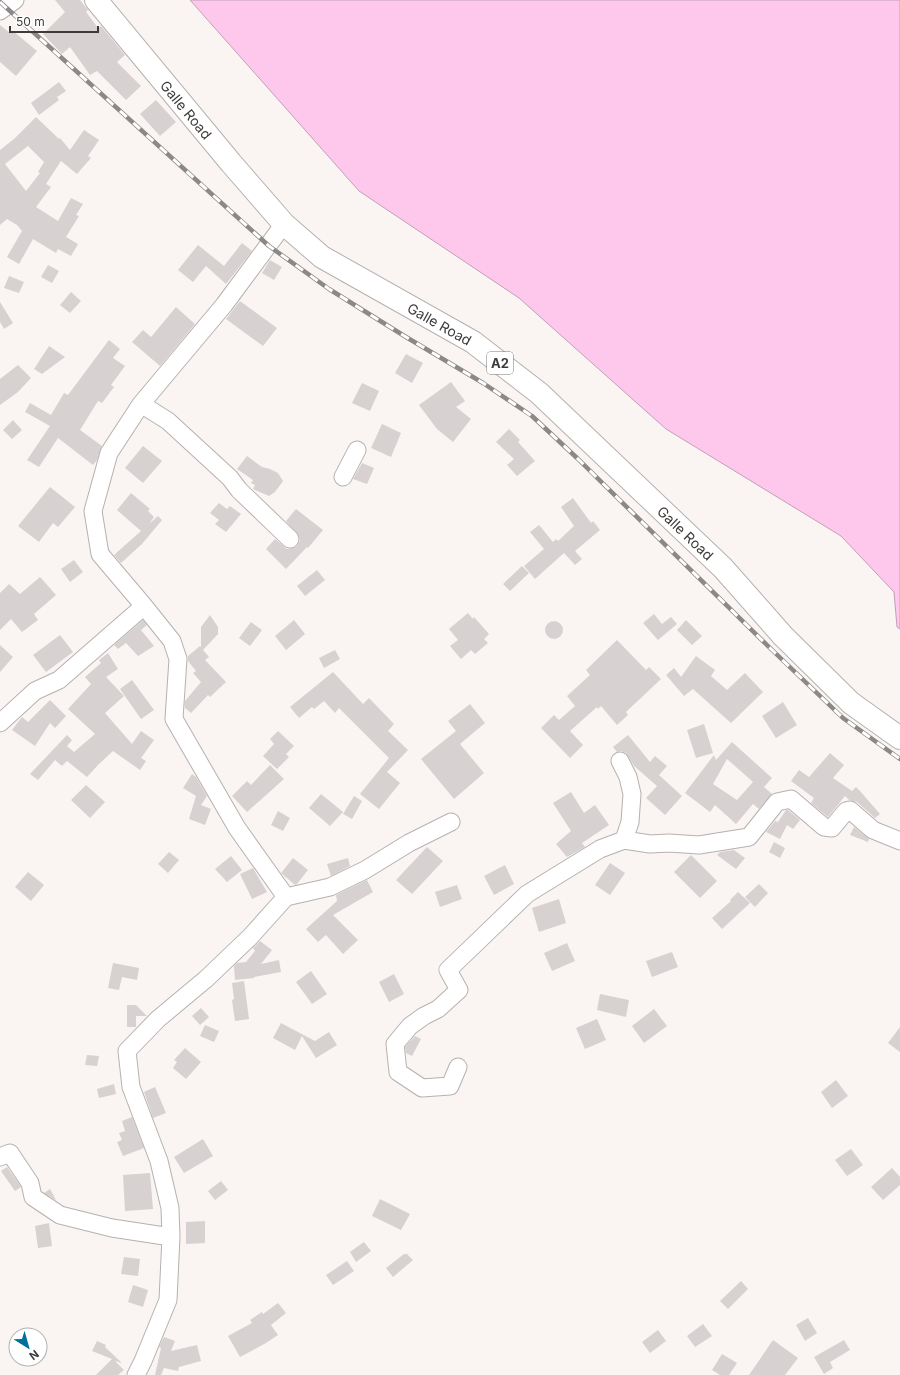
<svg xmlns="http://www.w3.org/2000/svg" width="900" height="1375" font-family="Inter,sans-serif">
  <rect width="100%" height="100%" fill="#faf5f2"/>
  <path fill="#fec8ed" stroke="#c49eb8" d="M190,0H900V629L897,627L894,592L841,536L666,429L519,298L359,191Z"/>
  <path fill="#d7d1d1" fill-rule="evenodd" d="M55,0H80L88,10L86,12L98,28L101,26L125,55L117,62L141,86L126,100L97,71L90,75L70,47L62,54L43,34L65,12Z
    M0,25L10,33L13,31L37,51L16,76L0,62Z
    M59,82L66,91L57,97L59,100L39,115L31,103Z
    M156,100L176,122L160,136L140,114Z
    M36,117L59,139L60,138L70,150L84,130L99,140L88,156L91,158L77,174L61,161L46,184L51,187L36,207L58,221L71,198L83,204L76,215L79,216L66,237L78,244L71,256L58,249L56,253L33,239L19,264L7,257L22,231L17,225L7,219L0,225V150L14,139ZM28,146L44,162L38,172L40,173L26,191L5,164Z
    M242,243L252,251L226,284L206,266L193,282L178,270L198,245L224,266Z
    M270,260L282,267L274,280L262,273Z
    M48,265L59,271L52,283L41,277Z
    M9,276L24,282L19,293L4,288Z
    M71,292L81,301L70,313L60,305Z
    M240,301L277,328L263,346L226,319Z
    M0,302L13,323L4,329L0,322Z
    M176,307L195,324L160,366L132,342L143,330L151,337Z
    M109,340L120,349L113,358L125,366L111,385L114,387L102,403L98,401L80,430L102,446L97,460L93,465L58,438L39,467L27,460L50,426L25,412L30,403L51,415L64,393L68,395Z
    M49,346L65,357L42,374L34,369Z
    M406,354L423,363L412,383L395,373Z
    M18,365L31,378L18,392L0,405V379Z
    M451,382L465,401L456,407L471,419L453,442L437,429L419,405Z
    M362,383L379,391L370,411L352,403Z
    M13,420L22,430L12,439L3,430Z
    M382,424L401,433L391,457L371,448Z
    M509,429L520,440L518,442L535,461L517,476L507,465L514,459L496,442Z
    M143,446L162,461L143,483L125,468Z
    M247,456L262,467L270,469L278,473L283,481L275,492L269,496L253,489L255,485L251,483L253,480L237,469Z
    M362,463L374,468L367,484L353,479Z
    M50,487L75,507L58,527L53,523L39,542L18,526Z
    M131,493L150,509L148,511L154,517L149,524L158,516L162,520L142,544L121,563L114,555L141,531L117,510Z
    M573,498L591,523L593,521L600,530L575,551L582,559L575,565L564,553L535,579L524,566L544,549L530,532L539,525L553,542L556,539L558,541L574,526L561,507Z
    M219,503L227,509L230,506L241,514L226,532L215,524L219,520L210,513Z
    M296,509L323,530L308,548L307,547L286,569L266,549L275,539L287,549L293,548L297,546L300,541L299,536L286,521Z
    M74,560L83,572L70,582L61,569Z
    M522,566L529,573L510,591L503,584Z
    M317,570L325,580L305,596L297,586Z
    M40,577L56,595L34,614L38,620L22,632L11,619L0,630V593L9,584L20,594Z
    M468,613L473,619L474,617L489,634L484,639L488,643L475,654L471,650L461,659L450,646L458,640L449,629Z
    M654,614L662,624L671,617L677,624L658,640L643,623Z
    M210,615L218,627V634L203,650L209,657L205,660L226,682L210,697L208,695L191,713L185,708V701L201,682L193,673L196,671L188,661V656L200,646L201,647V627Z
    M143,620L147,625L141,630L154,646L138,656L126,643L118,649L114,645Z
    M294,620L305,634L286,650L275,636Z
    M686,620L702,636L692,645L677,630Z
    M545 630a9 9 0 1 1 18 0a9 9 0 1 1-18 0Z
    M251,622L262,630L250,646L239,638Z
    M60,635L73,652L46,672L33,655Z
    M617,640L646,670L649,667L661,679L626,712L628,715L617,725L601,706L598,709L597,707L570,731L583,745L570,758L541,728L554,715L559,720L575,706L567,696L590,675L586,670Z
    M0,645L13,657L0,672Z
    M335,650L340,659L324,668L319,658Z
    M108,653L118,669L106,677L124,696L105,713L132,744L141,731L154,740L141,758L146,761L140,770L113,751L98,765L87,777L67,761L62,766L55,760L38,780L30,774L67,735L72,740L67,746L74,752L95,734L68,709L91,684L85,677L101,663L99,660Z
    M696,656L715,670L711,676L727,690L745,673L763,692L731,723L693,689L684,696L666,675L674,668L681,677Z
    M333,672L363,704L369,698L394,724L388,731L408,750L387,772L400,783L379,809L360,794L389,758L339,708L335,713L324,701L314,709L312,707L299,718L290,707Z
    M132,680L154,710L141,719L120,689Z
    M50,700L66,716L55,728L50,723L35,746L12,730L22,717L28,722Z
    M783,702L797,725L776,738L762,716Z
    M470,704L485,723L460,744L484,773L454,799L421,759L456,731L448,721Z
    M704,724L713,753L696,758L687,730Z
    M278,731L294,746L286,754L289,757L277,769L263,756L274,744L270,739Z
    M628,735L650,762L655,756L667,766L659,775L682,796L665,815L646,798L657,786L634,766L626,753L621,751L617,752L613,747Z
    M732,742L772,778L764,787L772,794L759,809L753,804L736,824L715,805L710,812L685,793L714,755L716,760ZM727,759L753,782L737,800L713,784Z
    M830,753L844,765L833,778L852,791L856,787L860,791L880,814L875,818L857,802L849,800L845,796L828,817L811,803L814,798L791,781L799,770L809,777Z
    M270,765L284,779L247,812L232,796L247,781L251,785Z
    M192,774L196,777L207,796L201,805L211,809L205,825L189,819L196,796L183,788Z
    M86,785L105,802L90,818L71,800Z
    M571,792L584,813L595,805L609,825L582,843L585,847L567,857L556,844L571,831L553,803Z
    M321,794L343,812L330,826L309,808Z
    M354,796L362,801L352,819L343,814Z
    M786,810H788L800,820L793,829L787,825L780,839L766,832L775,821L778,822Z
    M278,811L290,818L283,831L271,825Z
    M854,827L869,839L868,842L850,835Z
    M774,842L785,848L780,858L769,852Z
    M427,847L443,861L412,894L396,880Z
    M734,850L745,858L736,869L717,855L720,852Z
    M169,852L179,860L168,873L158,864Z
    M691,855L717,881L700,898L674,872Z
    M231,856L242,870L227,882L215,869Z
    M293,858L308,870L297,884L295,885L281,873Z
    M348,858L350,866L331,876L327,864Z
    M610,863L625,873L610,895L595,885Z
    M505,865L514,884L494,895L484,876Z
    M253,868L267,892L252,899L240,874Z
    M28,872L44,885L31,901L15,887Z
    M367,880L373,892L333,915L358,940L343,954L326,935L318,942L306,929L337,901L336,895Z
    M759,884L768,893L755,907L745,897Z
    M457,885L462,899L440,907L435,892Z
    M738,892L750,903L722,929L712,918L731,901L730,900Z
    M559,899L566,923L539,932L532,908Z
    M260,941L272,950L261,964L279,960L281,972L254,977V978L235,980L234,966L237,963L246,962L255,951L253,948Z
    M567,943L575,961L552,971L544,953Z
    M672,952L678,967L652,977L646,961Z
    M113,963L139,968L137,980L122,977L119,990L108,988Z
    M311,971L327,994L312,1004L296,982Z
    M394,974L404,994L389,1002L379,982Z
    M244,981L249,1019L235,1021L232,1000L234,999L232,983Z
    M600,994L629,1000L626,1017L597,1010Z
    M127,1005H136L147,1016H136V1027H127Z
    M201,1008L209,1017L200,1025L192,1016Z
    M654,1009L667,1026L644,1043L632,1026Z
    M597,1019L606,1040L585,1049L576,1028Z
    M281,1023L315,1041L329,1032L337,1045L316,1058L302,1036L295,1050L273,1038Z
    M205,1025L219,1031L214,1042L200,1036Z
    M900,1027V1052L888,1043Z
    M415,1036L421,1039L412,1056L406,1053L405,1047Z
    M185,1048L201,1062L186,1079L173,1068L177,1062L174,1060Z
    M87,1055L99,1056L97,1066L85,1065Z
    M836,1080L848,1096L832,1108L821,1092Z
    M114,1084L116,1094L99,1098L97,1089Z
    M155,1087L166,1113L153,1118L144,1092Z
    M132,1117L144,1148L123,1156L117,1142L122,1140L119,1133L125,1131L122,1121Z
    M203,1139L213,1156L184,1173L174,1157Z
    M851,1149L863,1165L847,1176L835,1160Z
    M7,1167L21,1187L15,1191L1,1171Z
    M892,1168L900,1177V1185L883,1200L871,1187Z
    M150,1173L153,1209L125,1211L123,1175Z
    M221,1181L228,1190L215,1200L208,1191Z
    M50,1189L56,1200L44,1193Z
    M380,1199L410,1214L401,1230L372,1216Z
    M205,1221V1243L186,1244V1222Z
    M49,1223L52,1246L38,1248L35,1226Z
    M364,1242L371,1251L356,1262L350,1252Z
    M404,1254H407L413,1260L393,1277L386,1268Z
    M124,1257L140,1259L138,1276L121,1274Z
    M347,1261L354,1271L333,1285L326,1275Z
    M741,1281L748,1289L728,1309L720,1301Z
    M133,1285L148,1290L143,1307L128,1302Z
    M278,1303L286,1313L271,1325L278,1335L266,1343L240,1357L228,1336L252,1323L250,1320L262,1312L263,1314Z
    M808,1318L817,1333L805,1341L796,1325Z
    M703,1324L712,1336L695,1347L687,1336Z
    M658,1330L666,1341L650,1353L642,1342Z
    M164,1337L175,1341L171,1351L197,1345L201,1361L179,1367L178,1371L164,1368L161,1375H155L161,1348L159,1347Z
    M773,1340L798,1358L785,1375H749Z
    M844,1340L850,1350L830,1362L833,1368L824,1374L814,1357Z
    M97,1341L106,1345L105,1347L122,1363L115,1361L124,1370L118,1375H96L112,1359L92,1351Z
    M722,1354L737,1363L729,1375H720L712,1370Z"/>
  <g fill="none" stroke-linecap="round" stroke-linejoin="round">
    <g stroke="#b6b1ae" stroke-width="19">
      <path id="minor" d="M0,11L15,0
        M141,404L168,421L230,478L239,490L290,539
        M343,477L357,450
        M0,723L35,691L59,680L144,606
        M620,761L628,777L632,794L630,822L624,840
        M286,897L330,887L365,870L409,843L451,822
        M458,1067L450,1086L422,1088L398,1072L395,1044L410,1026L424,1016L438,1009L459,990L448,970L527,894L600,849L624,840L650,844L669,843L699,845L749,837L777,802L791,799L824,827L832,828L846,811L850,810L873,830L900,841
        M0,1157L10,1153L30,1183L33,1197L60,1215L112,1228L171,1237
        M136,1375L143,1361L168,1300L171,1237L170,1208L159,1161L131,1087L127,1051L158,1019L206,979L250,937L286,897L237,828L174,719L178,659L172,641L144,606L100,554L93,511L109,453L141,404L224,305L284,224"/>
    </g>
    <g stroke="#b6b1ae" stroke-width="24">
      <g id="highway">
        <path id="s1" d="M96,0L231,163L284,224L322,257L473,342L539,393L723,568L783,636L851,703L900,738"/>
      </g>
    </g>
    <use href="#minor" stroke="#fff" stroke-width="17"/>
    <use href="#highway" stroke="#fff" stroke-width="22"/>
    <g stroke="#8b8886" stroke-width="4.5">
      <path id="rail" d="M0,2L269,246L329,289L406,337L483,383L532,416L577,458L770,648L843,718L900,759"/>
    </g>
    <use href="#rail" stroke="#fff" stroke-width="3" stroke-dasharray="9" stroke-linecap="butt"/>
  </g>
  <g text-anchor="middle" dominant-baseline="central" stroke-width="3" stroke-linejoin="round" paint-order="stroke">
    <rect fill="#fff" stroke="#787676" stroke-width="1" x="487" y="352" width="26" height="22" rx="3"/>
    <g font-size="13" font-weight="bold" fill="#3e3c3b">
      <text x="500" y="363">A2</text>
    </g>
    <g font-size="14" fill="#3e3c3b" stroke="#fff">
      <text stroke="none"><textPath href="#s1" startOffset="142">Galle Road</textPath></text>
      <text stroke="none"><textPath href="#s1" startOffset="478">Galle Road</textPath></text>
      <text stroke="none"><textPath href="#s1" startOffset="802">Galle Road</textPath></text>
    </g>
  </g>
  <g transform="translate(28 1347) rotate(143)"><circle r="19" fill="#ffffff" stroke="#b2b1b1"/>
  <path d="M0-3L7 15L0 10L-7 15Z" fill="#01719c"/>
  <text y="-6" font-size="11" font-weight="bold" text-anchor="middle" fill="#3e3c3b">N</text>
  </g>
  <path d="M10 26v6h88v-6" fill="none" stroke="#3e3c3b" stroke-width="2"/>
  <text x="16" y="26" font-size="12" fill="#3e3c3b" stroke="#ffffff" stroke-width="3" paint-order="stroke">50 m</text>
</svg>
